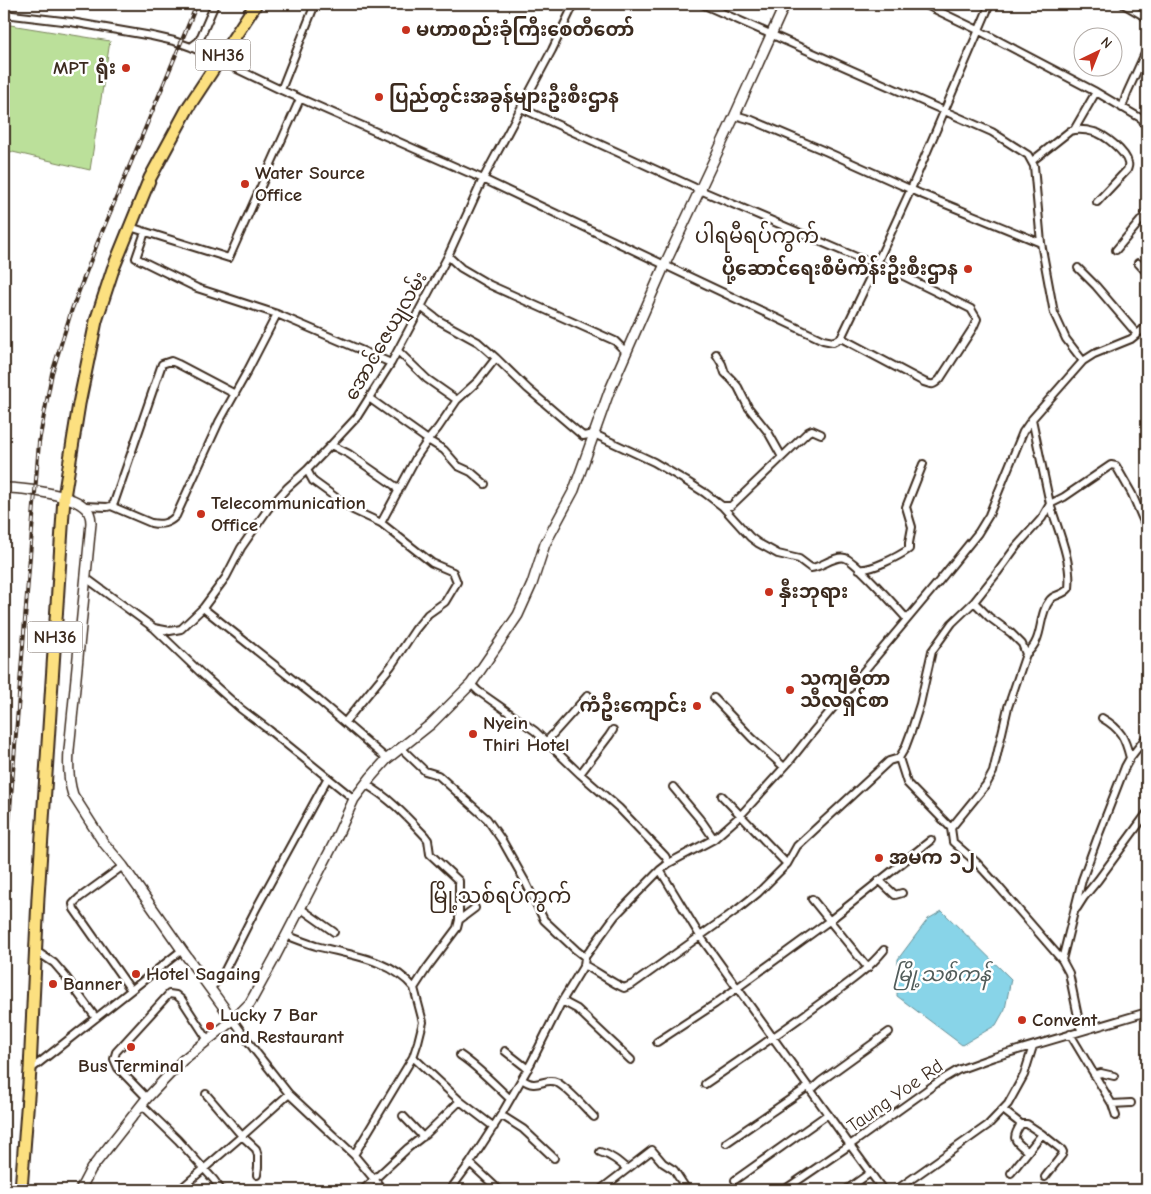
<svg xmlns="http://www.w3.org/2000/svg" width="1151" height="1194" font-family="'Comic Neue','Noto Sans Myanmar',sans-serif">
  <rect width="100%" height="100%" fill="#fff"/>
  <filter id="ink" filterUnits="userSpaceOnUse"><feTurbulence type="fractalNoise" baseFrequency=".02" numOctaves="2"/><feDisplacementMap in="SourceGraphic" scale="10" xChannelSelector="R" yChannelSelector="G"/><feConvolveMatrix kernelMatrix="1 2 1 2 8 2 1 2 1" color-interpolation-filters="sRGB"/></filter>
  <g filter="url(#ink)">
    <path fill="#bbe09a" stroke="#7b855c" d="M4,24L110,41L90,170L4,150Z"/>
    <path fill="#88d4e8" stroke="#699097" d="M942,911L1011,979L1005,1009L996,1025L962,1045L897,996L898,959L928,919Z"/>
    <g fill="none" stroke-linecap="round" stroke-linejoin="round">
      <g stroke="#3b2a1e" stroke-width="10">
        <path id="street" d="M924,4L978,30L1096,92L1142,119L1147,129
          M1123,4L1147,18
          M4,14L71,22L152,36L174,41L191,47L281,90L483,179L823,340L833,342L841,338L877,263L911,189L990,4
          M191,47L199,41L215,4
          M281,90L315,4
          M521,108L700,190L861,259L877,263L965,306L971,309L977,319L973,328L940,379C933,386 932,385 924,382L841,338
          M1122,108L1127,93L1147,49
          M735,115L752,120L825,151L921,194L1041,243
          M1074,130L1096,92
          M1032,161L1070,131C1077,129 1087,130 1094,132C1104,134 1126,152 1128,163C1129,166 1128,167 1127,170L1097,202
          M130,227L229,258L300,99
          M145,232L136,258L197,288L277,314L391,363
          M1116,250L1147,213
          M1146,253L1147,254
          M448,256L461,268L490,285L615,341L626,352
          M1138,263L1147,273
          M1078,268L1096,286L1137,334
          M421,307L438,320L478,342L496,358L528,389L583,436L594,434L654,462L686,481L705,493L722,506L750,537L758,543L778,554L799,559L811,568C821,567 836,555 845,558C855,560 897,608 907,619
          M398,351L427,379L457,400
          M716,354L722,364L725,373L732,380L738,387L748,407L768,432L782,457
          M1083,361L1094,354L1131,339L1147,326
          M369,398L428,440L444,450L458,466L471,472L485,484
          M1032,419L1050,504L1042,518L1016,547L997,573L974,602L952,623L932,651L920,704L911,732L905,748L899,758L907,783L951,828L953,842L976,862L998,886L1062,960L1069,973L1081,1031
          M331,445L349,454L395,486L398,492
          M307,470L313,481L353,510L381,523L432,563L453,572L457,582L445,602L428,614L415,630L391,666L345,722
          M84,506L107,507L111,506L114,503L162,364L171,361L178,364L235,394
          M111,506L151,523C161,525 168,524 176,516L219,422L247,372L277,314
          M722,506H731L808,432L812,430L821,434
          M381,523L417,456L428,440L438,428L457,400L478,381L496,358
          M859,569C871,571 899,556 909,549V543L912,527L906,507L923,464
          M86,578L154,628L170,631L181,629L203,608L226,577L241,548L268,509L287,488L307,470L331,445L357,417L391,363L448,256L483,179L552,50L574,4
          M203,608L316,698L387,759
          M155,629L203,675L241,709L269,730L354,799
          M1026,654C1045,639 1037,616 1050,600C1054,594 1063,596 1069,588C1072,561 1058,530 1050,504L1064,497L1111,465L1116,466L1132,494L1147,529
          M471,684L478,691L535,731L580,774L619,808L665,856L669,863
          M714,698L752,738L784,767
          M1102,718C1121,729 1125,738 1130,758
          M546,742L588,695
          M401,748L425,771L438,775L487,819L503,842L526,883L544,920L576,950L585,957
          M580,774L609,736L613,730
          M673,787L703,823L714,839
          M722,796L787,864
          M951,828L986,785L993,772L1008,707L1026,654L1022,644L1011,633L989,617L974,602
          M123,866L79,898L73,904L74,909L131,990
          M660,870L700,936L850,1145L883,1190
          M879,880L895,895L902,893
          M812,899L868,968
          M300,908L334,932
          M1077,908L1084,897L1098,880L1147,813
          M459,920L475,908
          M286,935C296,939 306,943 316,946C349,955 391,959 414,988
          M36,951L54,963L66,977L96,1018
          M1062,960L1082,880L1097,839L1125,767L1130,758L1147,736
          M584,965C598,972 610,982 624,988L633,984L738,909L758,893L787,864L797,846L889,761L899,758
          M210,989L219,979L224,972L257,907L327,779
          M562,1001L577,1009L631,1060
          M233,1020L256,1052L289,1094L354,1155L383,1190
          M1070,1034L1112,1104L1116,1116
          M657,1042L715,1004L829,921L931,840
          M505,1051L528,1069
          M460,1055C478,1067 494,1084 510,1099
          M413,1057L460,1101L494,1127
          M30,1070L182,950
          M1094,1075L1101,1073L1114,1076
          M522,1079C537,1091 544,1077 556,1082C567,1087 584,1107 594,1117
          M705,1084C745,1057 784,1030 822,1002C844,986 867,971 884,950
          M811,1090L821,1081L889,1032
          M206,1094L242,1136L256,1149L258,1156V1167L257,1175
          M147,1098L118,1068L114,1059L116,1052L169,994L176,995L182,1000L208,1040
          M1112,1104L1131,1103
          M142,1105L178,1140L214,1180L221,1190
          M1003,1110L1021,1124H1027L1042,1134L1062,1150L1063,1152L1062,1155L1045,1177
          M501,1115L523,1129L554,1158
          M403,1116L423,1137
          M1021,1124C1011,1139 1014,1140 1027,1151
          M726,1143L808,1087
          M600,1152C611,1155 619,1162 627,1169
          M354,1155L413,1057L418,1042L423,1022L414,988L427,968L457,928L459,920V881L430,854L428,840L425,836C407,817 389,797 365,784
          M470,1163L499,1190
          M1011,1173L1042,1134
          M735,1180L828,1114
          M180,1190L185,1185L242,1136L289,1094
          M363,1190L408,1148L426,1134L460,1101
          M450,1190L470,1163L501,1115L531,1063L562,1001L584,965L585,957L615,916L660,870L669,863L714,839L740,816L789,762L812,733L940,580L978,533L989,515L1023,432L1032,419L1083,361L1066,339L1054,313L1041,243L1034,166L1028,155L992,132L702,4
          M600,1190L652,1150L663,1163L674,1170L687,1190
          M784,1190L850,1145L938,1082L958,1070L994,1057L1147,1012
          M846,1190L870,1173
          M896,1190L988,1125L1008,1104L1024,1075L1033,1046"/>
      </g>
      <g stroke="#3b2a1e" stroke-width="12">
        <path id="secondary" d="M4,488C22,488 69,494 83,506C89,510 91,516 91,523L69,750C68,765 68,780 73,795L103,842L123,866L182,950L233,1020
          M80,1190L91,1169L147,1098L183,1060L233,1020L250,1003L273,961L333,845L354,799L371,777L387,759L431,724L471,684L518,615L532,584L545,544L574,490L609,392L665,264L735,115L785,4"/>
      </g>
      <g stroke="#3b2a1e" stroke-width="15">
        <path id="highway" d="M21,1190L30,1070L38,897L64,497L79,404L96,321L113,269L150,178L189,106"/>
      </g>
      <use href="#street" stroke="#fff" stroke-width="6"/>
      <use href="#secondary" stroke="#fff" stroke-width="9"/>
      <use href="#highway" stroke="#fce080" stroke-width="11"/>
      <g stroke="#3b2a1e" stroke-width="4">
        <path id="rail" d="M4,886L39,442L52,373L72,309L97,244L197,4"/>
      </g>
      <use href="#rail" stroke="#fff" stroke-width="2" stroke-dasharray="5.5" stroke-linecap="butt"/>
      <g stroke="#3b2a1e" stroke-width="15" stroke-linecap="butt">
        <path id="highway-bridge" d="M189,106L256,4"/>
      </g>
      <use href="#highway-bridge" stroke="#fce080" stroke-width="11"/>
    </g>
  </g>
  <g fill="#c8321e" stroke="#fff" stroke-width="2">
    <circle cx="406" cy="30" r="5"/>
    <circle cx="126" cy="68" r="5"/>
    <circle cx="379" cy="97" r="5"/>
    <circle cx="245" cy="184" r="5"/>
    <circle cx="968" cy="269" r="5"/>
    <circle cx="201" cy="514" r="5"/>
    <circle cx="769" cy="592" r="5"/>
    <circle cx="790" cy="690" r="5"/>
    <circle cx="697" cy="706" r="5"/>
    <circle cx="473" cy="734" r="5"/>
    <circle cx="879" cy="858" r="5"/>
    <circle cx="136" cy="974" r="5"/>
    <circle cx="53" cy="984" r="5"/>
    <circle cx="1022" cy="1020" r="5"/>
    <circle cx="210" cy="1026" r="5"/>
    <circle cx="131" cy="1047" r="5"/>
  </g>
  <g text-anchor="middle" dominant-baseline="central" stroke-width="5" stroke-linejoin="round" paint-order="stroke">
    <g fill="#fff" stroke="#766a62" stroke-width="1">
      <rect x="195.5" y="39.5" width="55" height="31" rx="4"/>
      <rect x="27.5" y="621.5" width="55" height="31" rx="4"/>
    </g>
    <g font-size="18" font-weight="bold" fill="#3b2a1e">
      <text x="223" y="55">NH36</text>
      <text x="55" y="637">NH36</text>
    </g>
    <g font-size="19" font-weight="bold" fill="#3b2a1e" stroke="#fff" text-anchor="start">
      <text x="416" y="30">မဟာစည်းခုံကြီးစေတီတော်</text>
      <text x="116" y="68" text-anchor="end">MPT ရုံး</text>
      <text x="389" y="97">ပြည်တွင်းအခွန်များဦးစီးဌာန</text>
      <text x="255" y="173">Water Source<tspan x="255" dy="22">Office</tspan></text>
      <text x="958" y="269" text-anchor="end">ပို့ဆောင်ရေးစီမံကိန်းဦးစီးဌာန</text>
      <text x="211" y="503">Telecommunication<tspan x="211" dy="22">Office</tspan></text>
      <text x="779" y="592">နှီးဘုရား</text>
      <text x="800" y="679">သကျဓီတာ<tspan x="800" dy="22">သီလရှင်စာ</tspan></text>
      <text x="687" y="706" text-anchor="end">ကံဦးကျောင်း</text>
      <text x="483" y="723">Nyein<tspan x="483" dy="22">Thiri Hotel</tspan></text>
      <text x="889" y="858">အမက ၁၂</text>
      <text x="146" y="974">Hotel Sagaing</text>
      <text x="63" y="984">Banner</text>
      <text x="220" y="1015">Lucky 7 Bar<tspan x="220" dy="22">and Restaurant</tspan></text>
      <text x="1032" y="1020">Convent</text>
      <text x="131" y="1066" text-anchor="middle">Bus Terminal</text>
    </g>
    <g font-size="19" fill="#3b2a1e" stroke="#fff">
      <text transform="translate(386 336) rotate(-60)">အောင်ဇေယျလမ်း</text>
      <text transform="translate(895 1096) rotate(-35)">Taung Yoe Rd</text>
    </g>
    <g font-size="20" font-style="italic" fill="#525d5b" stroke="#fff">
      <text x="942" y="974">မြို့သစ်ကန်</text>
    </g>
    <g font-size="21" fill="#3b2a1e" stroke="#fff">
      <text x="757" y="236">ပါရမီရပ်ကွက်</text>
      <text x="500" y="896">မြို့သစ်ရပ်ကွက်</text>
    </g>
  </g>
  <rect width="1151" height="1194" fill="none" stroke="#fff" stroke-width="20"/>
  <rect x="10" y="10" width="1131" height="1174" fill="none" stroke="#3b2a1e" stroke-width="2" filter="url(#ink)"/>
  <g transform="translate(1098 52) rotate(43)"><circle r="24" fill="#ffffff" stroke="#b1aaa5"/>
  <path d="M0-4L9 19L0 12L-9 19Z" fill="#c8321e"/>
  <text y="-8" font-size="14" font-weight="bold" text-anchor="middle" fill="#3b2a1e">N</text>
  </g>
</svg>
